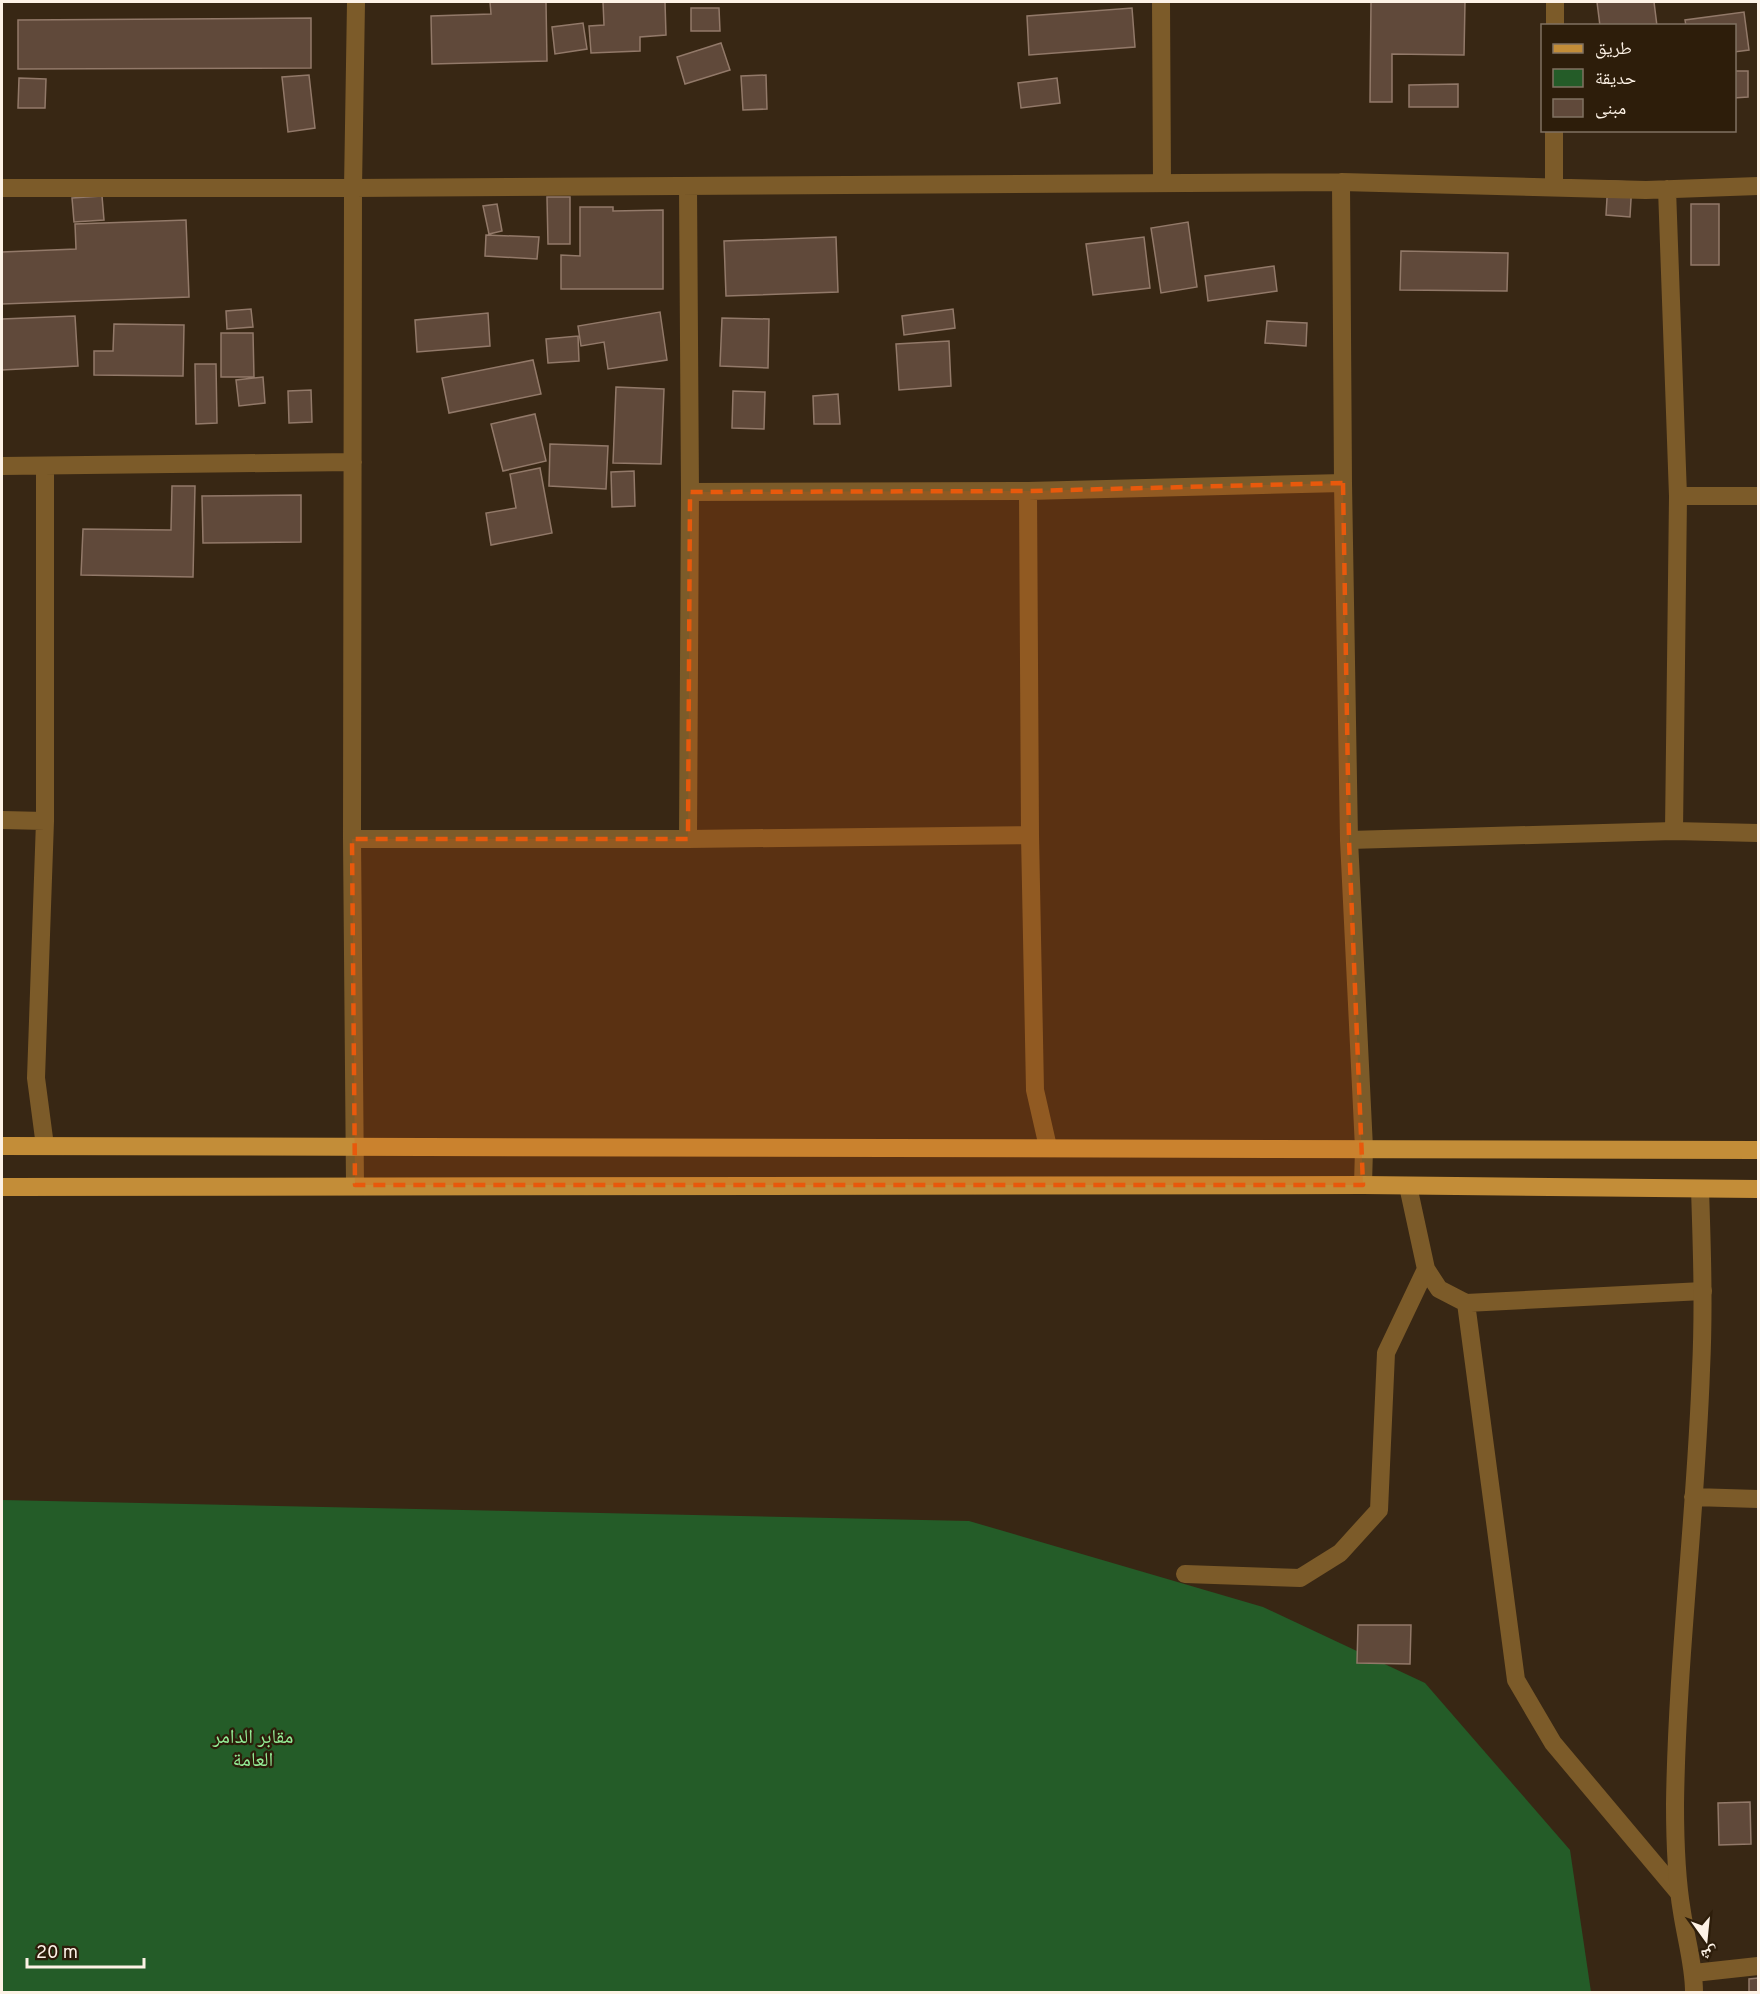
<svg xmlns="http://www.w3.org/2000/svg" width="1760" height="1994" font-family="Overpass,'Noto Naskh Arabic',sans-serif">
  <rect width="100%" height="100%" fill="#382714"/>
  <path fill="#245c28" d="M2,1500L969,1521L1263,1607L1425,1683L1570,1850L1591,1992H2Z"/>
  <path fill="#60493a" stroke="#927969" stroke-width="1.5" d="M490,2H546L547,61L432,64L431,16L491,14Z
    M603,2H665L666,35L640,37V51L591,53L589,26L604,25Z
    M1371,2H1465L1464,55L1392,54V102H1370Z
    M1597,2H1654L1657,26H1600Z
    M691,8H719L720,31H691Z
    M1132,8L1135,47L1029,55L1027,16Z
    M1744,12L1749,50L1734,52V26H1686L1685,20Z
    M311,18V68L18,69V20Z
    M583,23L587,49L555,54L552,27Z
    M721,43L730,70L685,84L677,57Z
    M1734,71H1748V97L1734,98Z
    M309,75L315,128L288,132L282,77Z
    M766,75L767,109L743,110L741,76Z
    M19,78L46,79L45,108H18Z
    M1057,78L1060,103L1021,108L1018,83Z
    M1458,84V107H1409V85Z
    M1608,181L1632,182L1630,217L1606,215Z
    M102,196L104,220L74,222L72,198Z
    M547,197H570V244H548Z
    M497,204L502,231L489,234L483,206Z
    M1691,204H1719V265H1691Z
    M580,207H613V211L663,210V289H561V255L580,256Z
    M186,220L189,297L2,304V252L76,249L75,224Z
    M1188,222L1197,287L1161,293L1151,228Z
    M486,235L539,237L537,259L485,256Z
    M836,237L838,292L726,296L724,241Z
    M1144,237L1150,288L1093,295L1086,244Z
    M1401,251L1508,253L1507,291L1400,290Z
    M1274,266L1277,291L1208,301L1205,276Z
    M251,309L253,327L227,329L226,311Z
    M953,309L955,328L904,335L902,316Z
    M660,312L667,360L608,369L604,342L581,346L578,326Z
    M488,313L490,346L417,352L415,320Z
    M75,316L78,366L2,370V319Z
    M722,318L769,319L768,368L720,366Z
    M1267,321L1307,323L1306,346L1265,343Z
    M114,324L184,325L183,376L94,375V351H113Z
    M221,333H253L254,377H221Z
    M578,336L579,361L548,363L546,339Z
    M949,341L951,386L899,390L896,344Z
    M533,360L541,394L449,413L442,378Z
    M195,364H216L217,423L196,424Z
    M263,377L265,403L239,406L236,380Z
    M616,387L664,389L661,464L613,463Z
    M311,390L312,422L289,423L288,391Z
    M733,391L765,392L764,429L732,428Z
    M838,394L840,424H814L813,396Z
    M535,414L546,461L503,471L491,424Z
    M550,444L608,446L606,489L549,486Z
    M540,468L552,533L491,545L486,513L516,508L510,474Z
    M634,471L635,506L612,507L611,472Z
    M172,486H195L193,577L81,575L83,529L171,530Z
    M301,495V542L203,543L202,496Z
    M1358,1625H1411L1410,1664L1357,1663Z
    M1750,1802L1751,1844L1719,1845L1718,1803Z
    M1758,1978V1992H1749V1979Z"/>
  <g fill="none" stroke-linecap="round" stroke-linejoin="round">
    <path stroke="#7c5b29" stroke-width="18" d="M1408,1186L1426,1269L1439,1289L1466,1303L1516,1680L1553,1743L1679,1893
      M1466,1303L1703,1291
      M1185,1574L1300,1578L1340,1553L1379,1510L1386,1353L1426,1269"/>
    <path stroke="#7c5b29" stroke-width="18" d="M1161,2L1162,183
      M1555,26V2
      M1341,182L1343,483L1349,840L1364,1148L1363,1185
      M688,186L690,492L688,839
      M1554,187V130
      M2,188H353L1341,182L1646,190L1758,186
      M1667,189L1678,496
      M2,466L353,462
      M1028,491L1030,835L1035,1090L1048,1147
      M690,492L1028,491L1343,483
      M2,820L45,821
      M1674,831L1678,496H1758
      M352,839H688L1030,835
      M1349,840L1674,831L1758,833
      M45,1146L36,1078L45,821V467
      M355,1185L352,839L353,188L356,2
      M1693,1497L1758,1499
      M1694,1973L1758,1966
      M1694,1992C1694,1965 1686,1939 1682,1912C1676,1877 1675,1840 1675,1804C1677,1659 1696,1515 1701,1370C1704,1309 1702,1249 1700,1189"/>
    <path stroke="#c38d38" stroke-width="18" d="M2,1146L1758,1150
      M2,1187L1363,1185L1758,1189"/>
  </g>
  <path fill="#e8590c" fill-opacity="0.2" stroke="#e8590c" stroke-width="4.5" stroke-dasharray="12 8" stroke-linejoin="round" d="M1343,483L1349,840L1363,1185H355L352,839H688L690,492L1028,491Z"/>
  <g text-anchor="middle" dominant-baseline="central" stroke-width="4.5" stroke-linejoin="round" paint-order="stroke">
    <g font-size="20" fill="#94ed96" stroke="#2d1d0a">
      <text x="253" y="1738">مقابر الدامر<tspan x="253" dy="23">العامة</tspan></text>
    </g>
  </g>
  <rect width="1760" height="1994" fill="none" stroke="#fdf2e6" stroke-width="6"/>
  <rect x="1541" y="24" width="195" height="108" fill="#2d1d0a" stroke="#807262" stroke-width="1.5"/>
  <rect x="1553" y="44" width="30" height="9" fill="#c38d38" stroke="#807262" stroke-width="1.5"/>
  <text x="1595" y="54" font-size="18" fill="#fdf2e6">طريق</text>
  <rect x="1553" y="69" width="30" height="18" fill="#245c28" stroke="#807262" stroke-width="1.5"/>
  <text x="1595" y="84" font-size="18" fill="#fdf2e6">حديقة</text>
  <rect x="1553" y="99" width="30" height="18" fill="#60493a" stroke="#807262" stroke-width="1.5"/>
  <text x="1595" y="114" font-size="18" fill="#fdf2e6">مبنى</text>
  <g transform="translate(1706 1940) rotate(165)" stroke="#2d1d0a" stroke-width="4.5" paint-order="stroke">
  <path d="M0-4.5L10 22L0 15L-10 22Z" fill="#fdf2e6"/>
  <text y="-9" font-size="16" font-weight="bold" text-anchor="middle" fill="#fdf2e6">ش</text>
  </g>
  <path d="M27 1958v9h117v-9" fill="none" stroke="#fdf2e6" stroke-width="3"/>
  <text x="36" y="1958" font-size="18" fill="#fdf2e6" stroke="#2d1d0a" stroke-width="4.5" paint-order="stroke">20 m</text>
</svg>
